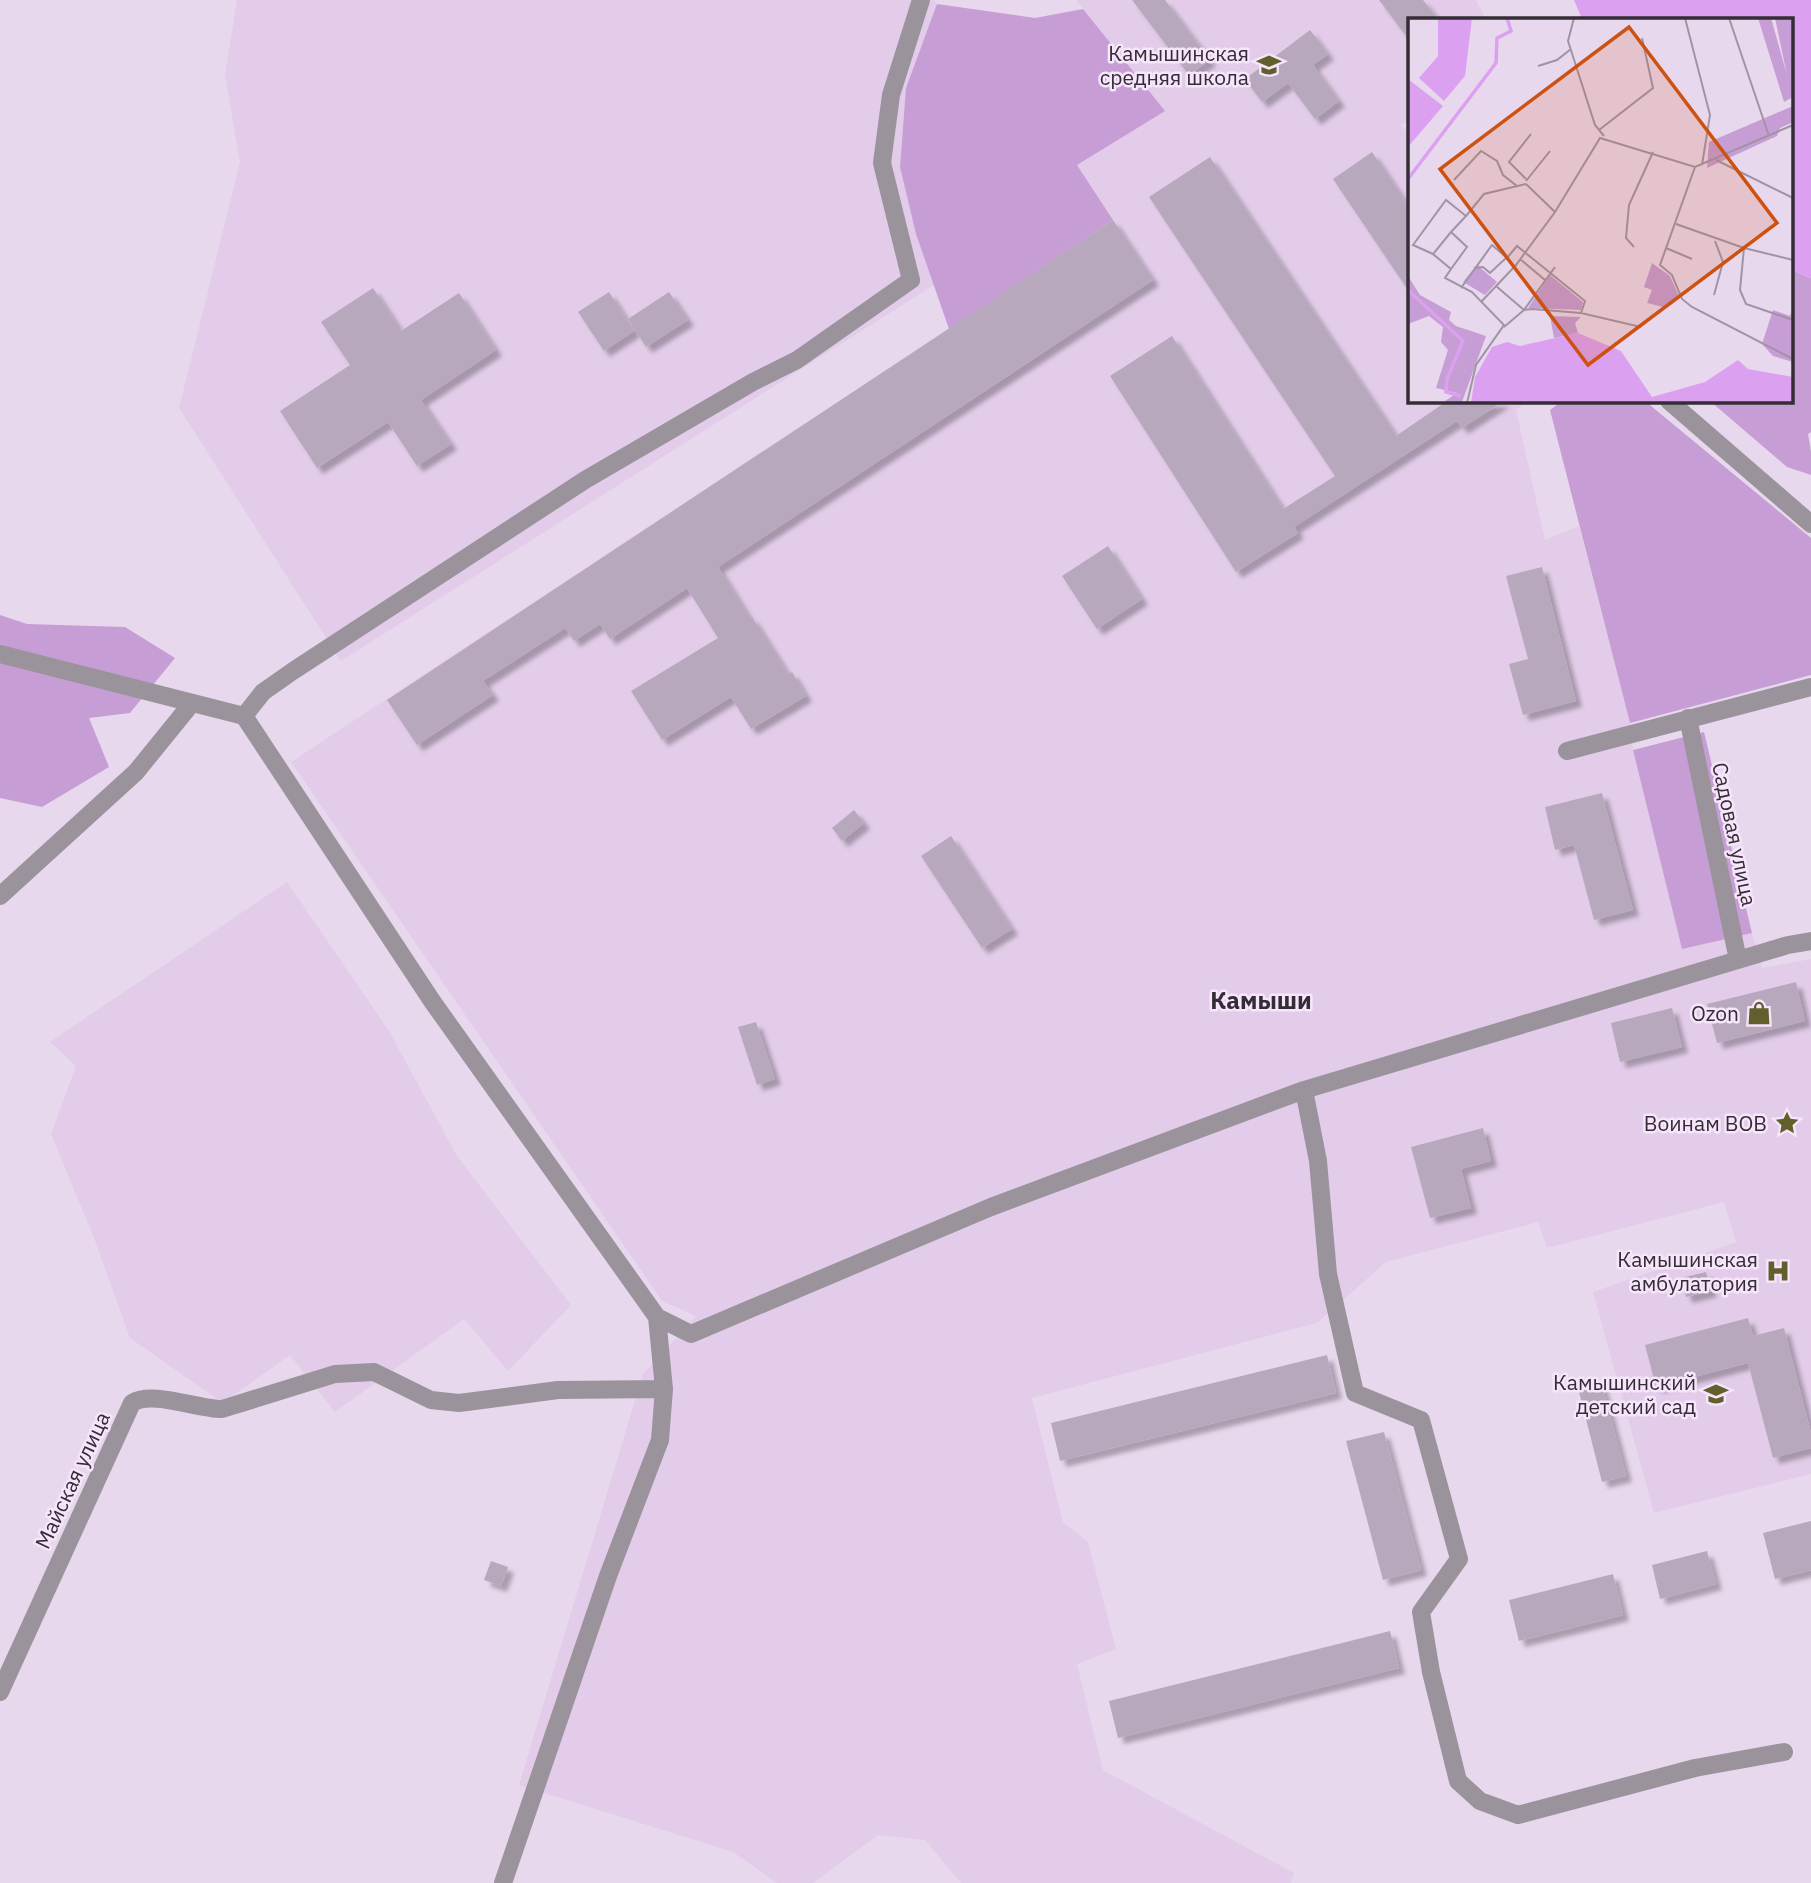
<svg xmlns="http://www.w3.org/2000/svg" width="1811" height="1883" font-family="'IBM Plex Sans',sans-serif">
  <defs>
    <filter id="shadow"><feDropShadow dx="6" dy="6" stdDeviation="2" flood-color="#0004"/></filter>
  </defs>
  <rect width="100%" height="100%" fill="#e8d8ee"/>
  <path fill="#e2cce9" d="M237,0H934L937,4L906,88L900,167L916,234L934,285L341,661L179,408L240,162L225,75Z
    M1076,0H1476L1486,19H1410V123L1401,124L1410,136V401H1528L1516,410L1545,540L1579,526L1630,723L1633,750L1682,948L1752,933L1762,968L1811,959V1474L1654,1513L1593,1292L1736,1242L1724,1202L1547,1248L1538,1222L1386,1262L1317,1323L1032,1398L1063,1522L1088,1542L1116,1649L1077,1664L1103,1770L1294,1873L1291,1883H961L925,1840L878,1835L813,1883H777L733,1852L519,1785L643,1374L696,1316L662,1301L291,762L1113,220L1077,165L1164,111Z
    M287,882L389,1031L457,1156L571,1305L508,1371L464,1319L335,1412L290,1355L223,1403L130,1338L94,1238L51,1134L76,1066L50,1042Z"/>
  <path fill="#c69dd4" d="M937,4L1035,18L1083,9L1165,111L1077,165L1113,220L949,329L916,234L900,167L906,88Z
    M1792,270L1811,278V432L1808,434L1811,452V475L1787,467L1710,401H1792Z
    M1562,401H1645L1811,538V675L1630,723L1550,410Z
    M0,615L27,624L125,627L175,658L130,713L89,718L109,767L42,807L0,798Z
    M1704,732L1752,933L1682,949L1633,750Z"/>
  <path fill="#dca0f0" d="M1574,0H1811V278L1792,270V19H1582Z"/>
  <path fill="#b8a8bd" filter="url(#shadow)" d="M1132,0H1165L1210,60L1189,75Z
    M1379,0H1423L1438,19H1410V41Z
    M1310,30L1328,54L1313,65L1339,101L1315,119L1288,83L1262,102L1245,79Z
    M1372,152L1410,209V293L1333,179Z
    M1210,157L1396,436L1447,401H1504L1462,428L1457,421L1294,527L1298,533L1236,572L1110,376L1172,336L1283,509L1335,476L1149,197Z
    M1113,220L1153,280L718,567L750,619L752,617L788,674L792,672L806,696L751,729L731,697L662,740L631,691L718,638L687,588L610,639L600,624L574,641L565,628L483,681L493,695L417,745L387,700Z
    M373,288L401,331L459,293L496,350L421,400L451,444L417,466L388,422L317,468L280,411L350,365L321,322Z
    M609,292L634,331L604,351L578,312Z
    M669,292L688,320L646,347L628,319Z
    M1108,546L1142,599L1097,629L1062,576Z
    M1542,567L1576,701L1523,715L1509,664L1528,659L1506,576Z
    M1602,793L1633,910L1594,920L1574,845L1555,850L1545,807Z
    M854,810L864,823L842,841L832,828Z
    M951,836L1012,929L982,948L921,856Z
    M1796,982L1805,1021L1717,1043L1707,1004Z
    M1672,1008L1682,1047L1620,1062L1611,1023Z
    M756,1022L775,1079L757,1085L738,1027Z
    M1483,1128L1491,1161L1461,1169L1471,1208L1430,1218L1411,1147Z
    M1706,1272L1711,1291L1686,1297L1681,1278Z
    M1748,1318L1753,1336L1784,1328L1811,1433V1448L1773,1458L1748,1363L1656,1387L1645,1345Z
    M1327,1355L1336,1393L1060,1461L1051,1423Z
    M1601,1382L1626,1476L1602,1482L1578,1388Z
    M1384,1432L1421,1570L1383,1580L1346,1441Z
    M1811,1521V1570L1775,1579L1763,1533Z
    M1707,1551L1716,1584L1660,1599L1652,1565Z
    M491,1561L508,1567L501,1586L484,1580Z
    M1613,1574L1623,1615L1519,1641L1509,1600Z
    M1390,1631L1399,1668L1118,1738L1109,1701Z"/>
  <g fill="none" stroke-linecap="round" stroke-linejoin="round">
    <path stroke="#9a939c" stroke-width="18" d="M1669,401L1811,524
      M0,654L244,716L432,1001L657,1317L691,1334L991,1207L1304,1090L1738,960L1788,945L1811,941
      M244,716L263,692L293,671L585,480L753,382L797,360L911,280L882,163L891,95L921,0
      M1688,718L1738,960
      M1567,751L1811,687
      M0,896L136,772L192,703
      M1304,1090L1318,1161L1328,1274L1355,1393L1421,1420L1459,1559L1421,1612L1431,1672L1458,1781L1480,1801L1518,1815L1695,1768L1784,1752
      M0,1692L132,1403C152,1390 197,1409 222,1409L335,1374L374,1372L431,1400L459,1403L558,1390L664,1389
      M503,1883L608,1576L660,1440L664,1389L657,1317"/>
  </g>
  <defs>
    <g id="school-bare" transform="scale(1.89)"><path d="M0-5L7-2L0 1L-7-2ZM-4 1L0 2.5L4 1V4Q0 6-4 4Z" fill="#61602d" stroke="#f6e5fb" stroke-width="2.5" paint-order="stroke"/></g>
    <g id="shop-bare" transform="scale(1.89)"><path d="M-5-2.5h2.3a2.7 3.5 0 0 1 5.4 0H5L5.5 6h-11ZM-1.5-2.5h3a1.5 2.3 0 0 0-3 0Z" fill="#61602d" stroke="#f6e5fb" stroke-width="2.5" paint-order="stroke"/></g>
    <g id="sight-bare" transform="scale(1.89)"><path d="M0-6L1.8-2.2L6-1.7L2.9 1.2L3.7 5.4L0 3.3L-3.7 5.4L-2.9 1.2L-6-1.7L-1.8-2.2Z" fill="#61602d" stroke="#f6e5fb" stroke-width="2.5" paint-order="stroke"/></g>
    <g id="hospital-bare" transform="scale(1.89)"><path d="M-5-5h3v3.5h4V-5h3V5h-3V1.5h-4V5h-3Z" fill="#61602d" stroke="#f6e5fb" stroke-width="2.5" paint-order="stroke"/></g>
  </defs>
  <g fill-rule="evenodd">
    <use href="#school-bare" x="1269" y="65"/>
    <use href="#shop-bare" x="1759" y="1013"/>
    <use href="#sight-bare" x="1787" y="1123"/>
    <use href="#hospital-bare" x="1778" y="1271"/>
    <use href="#school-bare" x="1716" y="1394"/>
  </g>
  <g text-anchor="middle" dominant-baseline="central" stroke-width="5" stroke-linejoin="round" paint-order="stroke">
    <g font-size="21" fill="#342d36" stroke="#f6e5fb" text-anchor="end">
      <text x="1249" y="53">Камышинская<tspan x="1249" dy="24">средняя школа</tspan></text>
      <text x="1739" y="1013">Ozon</text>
      <text x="1767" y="1123">Воинам ВОВ</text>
      <text x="1758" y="1259">Камышинская<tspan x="1758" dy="24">амбулатория</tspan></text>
      <text x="1696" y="1382">Камышинский<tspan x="1696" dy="24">детский сад</tspan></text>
    </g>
    <g font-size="21" fill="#342d36" stroke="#f6e5fb">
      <text transform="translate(1735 834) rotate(78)">Садовая улица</text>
      <text transform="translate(72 1480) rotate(-65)">Майская улица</text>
    </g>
    <g font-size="24" font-weight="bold" fill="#342d36" stroke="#f6e5fb">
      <text x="1261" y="1000">Камыши</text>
    </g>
  </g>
  <g transform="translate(1408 18)">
    <rect width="385" height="385" fill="#e8d8ee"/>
    <path d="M350,0H363L379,57L367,0H385V79L376,84ZM385,88V104L372,110L369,118L299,150L301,124ZM244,245L262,258L271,278L255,289L239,285L244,272L236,269ZM69,247L89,264L77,277L55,264ZM142,257L175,284L173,292L120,290ZM0,258L12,277L43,294L41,302L48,308L78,318L54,384L34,385L49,375L28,370L40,332L33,324L35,309L21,298L0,306ZM385,291V344L365,338L354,326L365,292L382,298ZM142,298L173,299L167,305L170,315L146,320Z" fill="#c69dd4"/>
    <path d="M30,0H64L57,58L36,83L11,60L30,38ZM0,61L35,88L0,129ZM170,315L213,333L244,379L297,364L330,342L340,351L385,359V385H63L67,359L84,329L99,324L112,328Z" fill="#dca0f0"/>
    <path fill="none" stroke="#dca0f0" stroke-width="3.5" d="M0,161L88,45L89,20L103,13L99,0M0,272L55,323L39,361L38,374L53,378"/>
    <path fill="none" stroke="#a094a4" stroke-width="2" d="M166,0L160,23L187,107L196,118M277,0L302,97L294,147M321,0L361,118M130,48L149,42L163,31M191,112L245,70L234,20M308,142L385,180M287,149L252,247L264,257L274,281L284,289L385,341M118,161L101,144L123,116M46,162L73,133L89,143L95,157L109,168M118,163L142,133M118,166L147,194M58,198L76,176L118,166M268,206L336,230L332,272L338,286L385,302M226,229L218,220L221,187L245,134M258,230L284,241M336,230L385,242M25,236L5,227L38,182L58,198L43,214M112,241L137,262M66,250L75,249L82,255L98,240M43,251L25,236L43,214L59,229L43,251L37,260L64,274L96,307L68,347L59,385M88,268L116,292L147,249M53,270L84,227L99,240L109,228L177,283L173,295M306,277L315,244L307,223M73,284L108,247L147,194L192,120L287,149L385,107M96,309L116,292L124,291L173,295L233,309"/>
    <path fill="#cd5212" fill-opacity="0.15" stroke="#cd5212" stroke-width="3.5" d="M221,9L369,205L180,347L32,151Z"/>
    <rect width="385" height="385" fill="none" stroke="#342d36" stroke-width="3.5"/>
  </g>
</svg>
